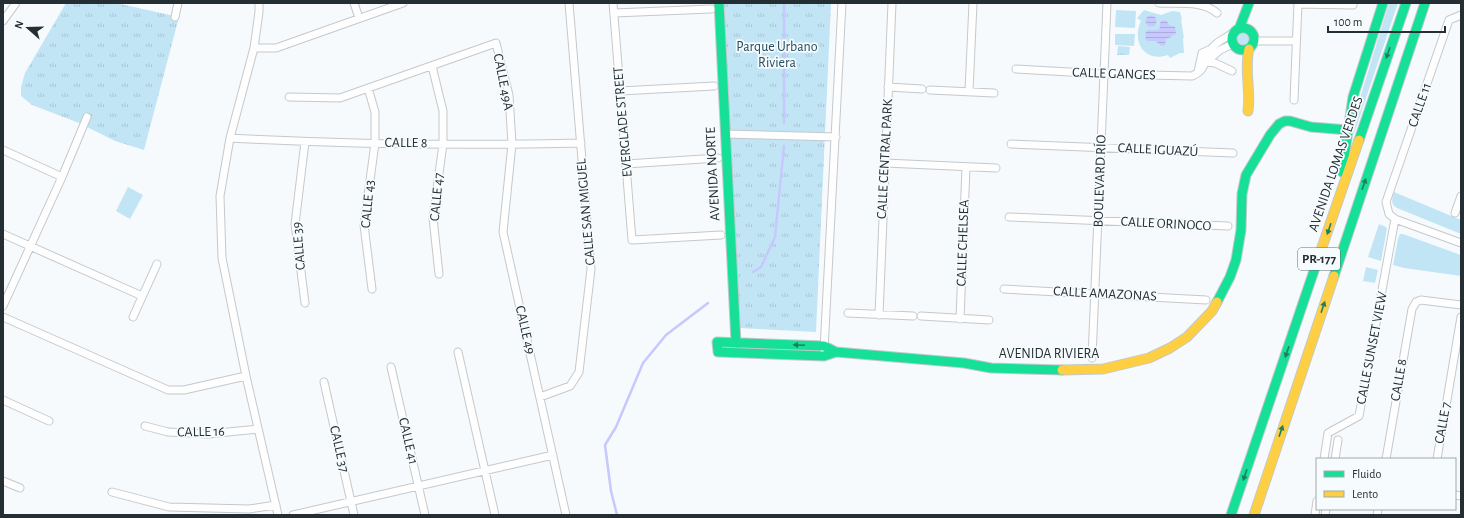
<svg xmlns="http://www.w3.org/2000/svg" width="1464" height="518" font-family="'Alegreya Sans',sans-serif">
  <defs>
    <pattern id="park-tufts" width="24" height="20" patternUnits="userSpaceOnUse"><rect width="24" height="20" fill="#c2e5f6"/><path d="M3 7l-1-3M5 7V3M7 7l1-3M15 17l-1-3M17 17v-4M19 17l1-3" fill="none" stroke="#a7c5d3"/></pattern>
    <pattern id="water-rules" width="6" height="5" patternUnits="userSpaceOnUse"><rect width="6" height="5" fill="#c7c8fd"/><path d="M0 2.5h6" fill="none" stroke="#abacd9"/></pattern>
  </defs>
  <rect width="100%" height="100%" fill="#f7fafc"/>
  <path fill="#c2e5f6" d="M1389,3H1398L1353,137L1360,98Z
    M1116,10L1136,11L1135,28L1115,27Z
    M1144,10L1161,15L1172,11L1180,12L1182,19H1181L1184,38H1183L1184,53H1180L1170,58L1168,55C1145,63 1131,42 1141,21L1137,18Z
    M1235 39a8 8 0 1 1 16 0a8 8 0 1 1-16 0Z
    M1115,34H1135L1134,46L1115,45Z
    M128,187L143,195L130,219L116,211Z
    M1394,192L1461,220V234L1397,208C1390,204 1392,199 1394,192Z
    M1379,224L1386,227L1387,229L1381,261L1368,257Z
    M1400,234H1403L1461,255V276L1404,268L1393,265L1398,239Z
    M1366,267L1378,270L1375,283L1363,281Z"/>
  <path fill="url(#park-tufts)" d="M66,3H116L179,17L144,150L115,141L79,123L32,105L21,96V87L25,73Z
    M724,3H831L816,332L739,328L730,186Z
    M1118,46L1130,47L1129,55H1117Z"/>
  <path fill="url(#water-rules)" d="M1145.5 21a5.5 5.5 0 1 1 11 0a5.5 5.5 0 1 1-11 0Z
    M1162,20L1167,21L1169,25L1175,27L1176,32L1175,36L1174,34L1171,37L1166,39L1165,45L1162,46L1160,45L1156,41H1147L1145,38L1147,36H1145L1146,32L1148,30C1155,30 1161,33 1160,23Z"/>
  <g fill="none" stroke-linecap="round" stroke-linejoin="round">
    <path stroke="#c7c8fd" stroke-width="2.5" d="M784,123V3
      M753,272L761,267L775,237L784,146
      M617,515L611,491L605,445L616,427L643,363L666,335L708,303"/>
    <g stroke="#c3c9cd" stroke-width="9">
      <path id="street" d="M259,3V12L254,48L230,138L220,196L222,258L246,376L278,515
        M354,3L359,18
        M613,3L632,240L721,235
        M1159,3C1178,4 1202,0 1217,13
        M1298,4L1353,5
        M614,13L711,9
        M1461,15L1449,20L1386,202L1389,214L1395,219L1461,243
        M175,17L178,3
        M3,21L16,3
        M1254,41H1296
        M254,48H276L403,3
        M1206,62L1220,50L1233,44
        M1206,62L1215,63L1232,71
        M432,66L443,111V144L433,218L439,274
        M1016,69L1104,74L1192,76C1207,70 1204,59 1212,48C1217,41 1226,38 1233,33
        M1198,72L1202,53L1211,49
        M888,87L922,89
        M368,88L375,112V143L364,225L372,289
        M930,90L994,93
        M620,91L714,86
        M969,91L973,3
        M289,97L340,98L496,43L509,95L512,144L503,232L566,515
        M1294,100L1298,3
        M725,134L836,137
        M230,138C347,144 464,146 581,143
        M305,142L295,224L305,303
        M1011,144L1233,153
        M3,150L62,177
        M885,163L996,168
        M626,164L718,158
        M1455,213L1461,196
        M1009,217L1228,226
        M3,234L142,296
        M1004,289L1206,300
        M3,306L62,177L87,117
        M848,313L913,316
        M879,315L892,3
        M921,316L989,320
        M3,317L168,390H184L246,376
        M133,317L157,264
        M960,319L966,167
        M824,350L842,3
        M458,352L495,515
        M1092,358L1107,3
        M391,367L425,515
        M324,382L354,515
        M540,397L570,386L579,372L591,269L569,3
        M3,400L49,421
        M145,426L168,432L208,434L258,429
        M1324,459L1328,433L1359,416L1395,219
        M1335,459L1338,440
        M1386,459L1412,309L1416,302L1421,300L1461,305
        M1437,459L1461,317
        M3,481L20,488
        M112,492L169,507L249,509L276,505
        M1455,495L1461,496
        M293,515L553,455
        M1315,515L1317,501
        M1325,515L1326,509
        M1377,515L1378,509"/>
    </g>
    <g stroke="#c3c9cd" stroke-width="11">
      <path id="fast" d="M719,3L736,343
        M1232 39a11 11 0 1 1 22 0a11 11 0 1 1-22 0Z
        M1239,29L1249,3
        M1359,140L1406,3
        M1342,172L1353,97L1383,3
        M1334,276L1425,3
        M1217,302L1230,277L1236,260L1241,230L1242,194L1246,175L1270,135L1279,124L1285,121H1290L1311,127L1348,130
        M836,352L824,346L717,342L718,352L824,356L836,352L964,363L991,368L1062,370
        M1231,515L1319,256"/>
    </g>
    <g stroke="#c3c9cd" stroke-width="11">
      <path id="slow" d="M1248,111C1251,90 1244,69 1249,49
        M1319,256L1359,140
        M1062,370L1103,369L1149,358L1170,348L1187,337L1212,311L1217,302
        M1254,515L1334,276"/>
    </g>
    <use href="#street" stroke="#fefeff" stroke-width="7"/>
    <use href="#fast" stroke="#16e098" stroke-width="9"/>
    <use href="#slow" stroke="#ffcf43" stroke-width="9"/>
  </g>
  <defs><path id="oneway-solid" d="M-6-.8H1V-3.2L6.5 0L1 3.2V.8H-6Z"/></defs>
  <g fill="#1e7e60">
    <use href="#oneway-solid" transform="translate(1388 53) rotate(109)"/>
    <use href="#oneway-solid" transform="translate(1364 184) rotate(-71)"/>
    <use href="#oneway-solid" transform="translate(1329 229) rotate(109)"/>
    <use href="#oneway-solid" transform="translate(1323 307) rotate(-71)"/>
    <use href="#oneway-solid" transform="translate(799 345) rotate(-178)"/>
    <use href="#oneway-solid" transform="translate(1287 352) rotate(109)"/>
    <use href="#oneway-solid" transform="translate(1281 431) rotate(-71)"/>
    <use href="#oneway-solid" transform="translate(1245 475) rotate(109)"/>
  </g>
  <g text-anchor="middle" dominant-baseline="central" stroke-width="3.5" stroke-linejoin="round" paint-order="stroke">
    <rect fill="#f6fbfd" stroke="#646c70" stroke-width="1" x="1298" y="248" width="42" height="22" rx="3"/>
    <g font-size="13" font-weight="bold" fill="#252e33">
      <text x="1319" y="259">PR-177</text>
    </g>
    <g font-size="14" fill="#254d5e" stroke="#f6fbfd">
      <text x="777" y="47">Parque Urbano<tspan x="777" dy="16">Riviera</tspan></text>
    </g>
    <g font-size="14" fill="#252e33" stroke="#f6fbfd">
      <text transform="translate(1114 74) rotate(2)">CALLE GANGES</text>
      <text transform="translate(503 82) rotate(79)">CALLE 49A</text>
      <text transform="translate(1420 105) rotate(-71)">CALLE 11</text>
      <text transform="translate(623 122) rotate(-95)">EVERGLADE STREET</text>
      <text transform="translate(406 143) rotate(1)">CALLE 8</text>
      <text transform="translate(1158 150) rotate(3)">CALLE IGUAZÚ</text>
      <text transform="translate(885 159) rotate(-87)">CALLE CENTRAL PARK</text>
      <text transform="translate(1336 164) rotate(-71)">AVENIDA LOMAS VERDES</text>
      <text transform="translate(713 174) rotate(-93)">AVENIDA NORTE</text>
      <text transform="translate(1100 181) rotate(-88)">BOULEVARD RÍO</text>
      <text transform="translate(437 197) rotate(-85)">CALLE 47</text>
      <text transform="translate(368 204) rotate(-85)">CALLE 43</text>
      <text transform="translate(586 212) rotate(-95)">CALLE SAN MIGUEL</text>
      <text transform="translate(1166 224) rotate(3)">CALLE ORINOCO</text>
      <text transform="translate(963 243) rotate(-88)">CALLE CHELSEA</text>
      <text transform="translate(299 246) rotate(-95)">CALLE 39</text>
      <text transform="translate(1105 294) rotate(3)">CALLE AMAZONAS</text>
      <text transform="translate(525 330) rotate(77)">CALLE 49</text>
      <text transform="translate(1372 348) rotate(-79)">CALLE SUNSET VIEW</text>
      <text x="1049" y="354">AVENIDA RIVIERA</text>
      <text transform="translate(1399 380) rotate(-80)">CALLE 8</text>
      <text transform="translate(1443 423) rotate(-80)">CALLE 7</text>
      <text transform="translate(201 432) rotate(-1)">CALLE 16</text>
      <text transform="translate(408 441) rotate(77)">CALLE 41</text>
      <text transform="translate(339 449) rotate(77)">CALLE 37</text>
    </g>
  </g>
  <rect width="1464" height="518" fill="none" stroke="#252e33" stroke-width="8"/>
  <rect x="1316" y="458" width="140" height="52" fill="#f6fbfd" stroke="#a2a9ac"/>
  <rect x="1324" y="471" width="20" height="6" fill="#16e098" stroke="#a2a9ac"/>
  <text x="1352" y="478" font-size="12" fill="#252e33">Fluido</text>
  <rect x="1324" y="491" width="20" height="6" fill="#ffcf43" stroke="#a2a9ac"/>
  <text x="1352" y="498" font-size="12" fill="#252e33">Lento</text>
  <g transform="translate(28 28) rotate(290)" stroke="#f6fbfd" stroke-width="3" paint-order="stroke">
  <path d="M0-3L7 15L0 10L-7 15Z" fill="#252e33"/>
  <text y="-6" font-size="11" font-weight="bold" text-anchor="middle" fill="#252e33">N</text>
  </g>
  <path d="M1328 26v6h117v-6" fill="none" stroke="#252e33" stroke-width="2"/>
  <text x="1334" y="26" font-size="12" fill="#252e33" stroke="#f6fbfd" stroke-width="3" paint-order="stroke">100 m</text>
</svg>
